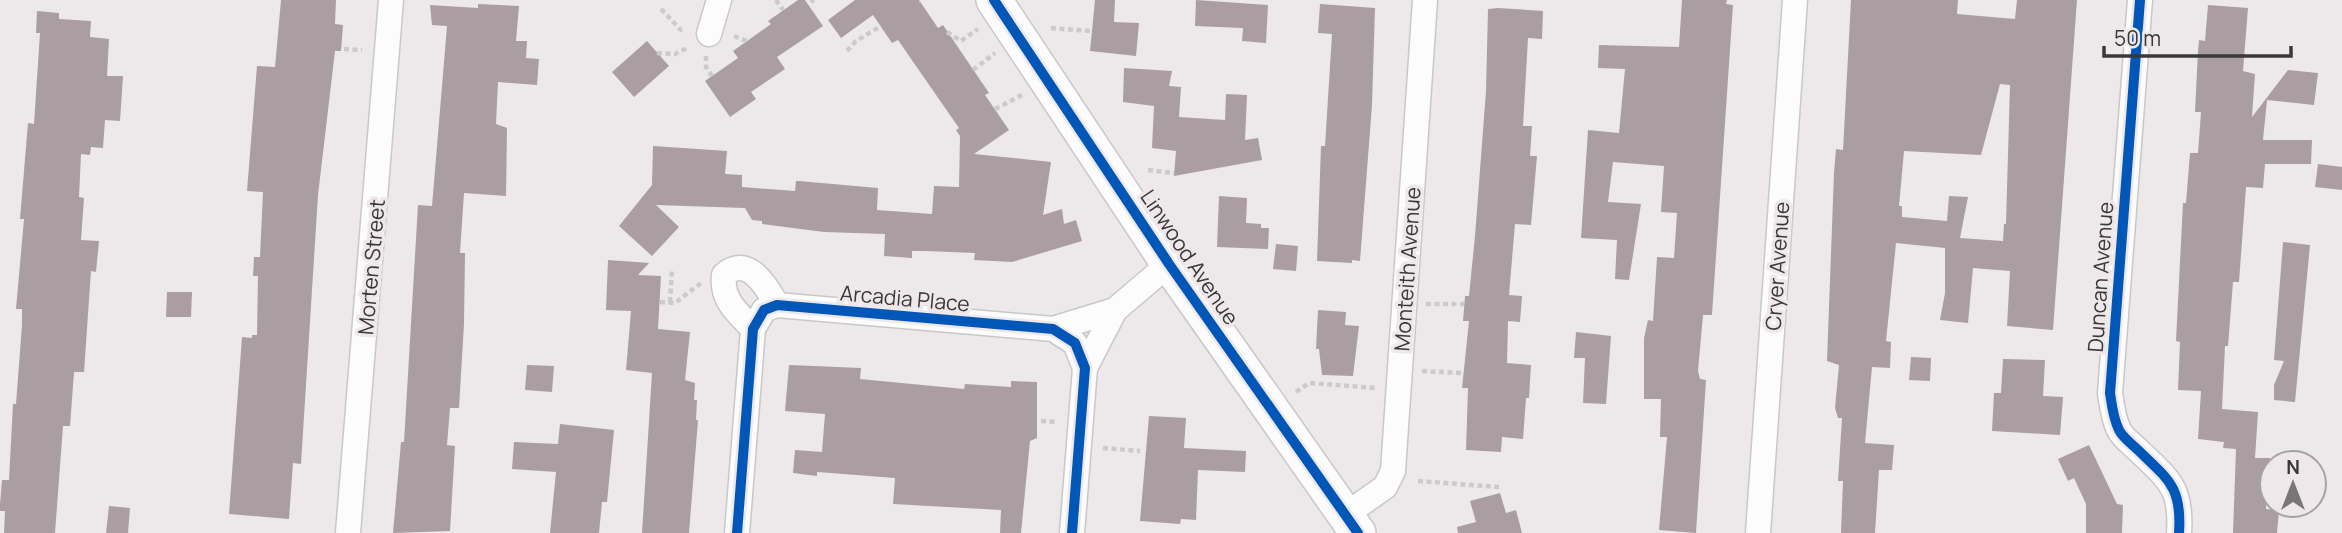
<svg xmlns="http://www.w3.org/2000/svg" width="2342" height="533" font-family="Manrope,sans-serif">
  <rect width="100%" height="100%" fill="#ede9eb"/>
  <path fill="#aa9ea2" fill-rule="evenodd" d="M281,0H336L335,24L343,25L341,51H335L318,195L301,464L293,463L289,519L229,514L242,337L252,338V335H257L258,276H253L254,257H260L263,192L247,191L257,66L275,67Z
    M798,0H805L823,26L777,57L785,69L751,92L756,99L730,117L705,81L738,58L733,51L771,24L768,21Z
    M855,0H919L938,28L943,25L989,93L985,95L1009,130L974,154L1051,162L1043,215L1062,209L1064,224L1076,220L1082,241L1012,262L974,260L975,253L926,251H912V258L884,256L885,234L824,232L762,224V221L752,220L745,208L656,205L679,227L652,256L619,226L652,185L653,146L727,151L725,174L742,175V187L795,191L796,181H799L878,188L877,210L932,214L934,186L959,187L960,136L956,130L959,128L898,40L892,43L873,15L841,38L828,20Z
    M1095,0H1115L1114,22L1139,23L1136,56L1090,51Z
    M1196,0L1268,5L1266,43L1242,41L1243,28L1195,26Z
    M1682,0H1727L1726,4L1733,5L1712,315H1703L1698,371L1700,379L1706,380L1696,533L1659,530L1667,437H1660L1661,399H1644V338L1648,320L1653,321L1657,257L1674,258L1677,213L1661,212L1664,166L1613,162L1608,202L1641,204L1629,280L1615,279L1617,240L1581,238L1588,130L1619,133L1625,69L1598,68L1599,45L1679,47Z
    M1851,0H1958L1957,14L2015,19L2017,0H2077L2053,330L2007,326L2010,271L1973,268L1968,323L1940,320L1945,293V248L1896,243L1886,341L1891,342L1890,368L1872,367L1865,443L1894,445L1892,470H1879L1875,533H1841L1843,481H1838L1842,418H1838L1835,408L1839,365L1827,361L1834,173L1836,149L1843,150ZM2000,84L2010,85L2006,224H2004L2003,241L1960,238L1968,197L1949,196L1947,221L1902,217V206H1899L1904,151L1981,155Z
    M478,4L519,6L516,41H527L526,58L539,59L537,85L498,82L496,124L507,128L506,196L464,193L460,253H465L464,324L459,408H450L447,445L455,446L450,531L393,533L401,442H404L418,205L432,206L447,26L432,25L430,5L478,8Z
    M1320,4L1375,8L1372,105L1360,261L1352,260V263L1317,261L1321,146H1325L1332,34L1318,33Z
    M2208,5L2248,8L2243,71L2255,74L2252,117L2288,70L2318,73L2314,105L2267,100L2263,140H2312L2311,164H2265L2263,188L2246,187L2239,282H2233L2228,346H2225L2222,409L2258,412L2255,458H2270L2266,509L2279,510L2277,533H2233L2236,449L2223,448L2224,442L2198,439L2201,391L2178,390L2180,342L2176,341L2183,203H2186L2190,153H2198L2201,112H2195L2198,51L2199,40L2205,41Z
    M1498,8L1543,11L1542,39L1528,38L1523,126H1532L1530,156H1537L1531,225L1515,224L1509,295L1522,296L1520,322L1508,321L1507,363L1531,365L1529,398H1526L1523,439L1502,437L1501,452L1466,450L1468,388H1462L1469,321H1463L1465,296H1469L1475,236L1486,91L1488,9Z
    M37,11L59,13V19L91,21L90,37L109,39L107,76H123L120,121L105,120L103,148L91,147L90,155L81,154L79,197L84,198L81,240L99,241L96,272L91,271L84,372H74L70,426H63L55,533H4L5,511H0V504L2,480H9L13,404H16L22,325V309H16L24,219H20L28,123L34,124L40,33H36Z
    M647,41L669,66L634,97L612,72Z
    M1124,68L1172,71L1169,86L1181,87L1179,117L1225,120L1226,94L1247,95L1245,140L1258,138L1262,160L1174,176L1176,151L1152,148L1154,106L1123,102Z
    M2318,164L2342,167V190L2315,187Z
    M1219,196L1247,198L1246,223L1261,224V228H1269L1268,249L1217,247Z
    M2283,242L2310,245L2295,402L2274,400V385L2284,361L2274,360Z
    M1276,244L1298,246L1296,271L1273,269Z
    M608,260L649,263L638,275L661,276L658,329L690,332L685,380L695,383L694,400H697L696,420H698L689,533H642L652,373L626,370L631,311L606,310Z
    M167,292H192L191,317H166Z
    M1318,310L1346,312L1345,325L1359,326L1353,376L1322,375L1319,349H1316Z
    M1576,332L1611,336L1606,404L1583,403L1585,358H1574Z
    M1911,357L1931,358L1930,381L1909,380Z
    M2003,359L2045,360L2043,396L2063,397L2060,435L1992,431L1994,393H2001Z
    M527,365L554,366L552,392L525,390Z
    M789,365L861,368L860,379L964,389L965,384L1011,387V381L1037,382V438L1030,441L1021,533H1000L1001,510L893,504L895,478L817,472V476L793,473L795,450L822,452L825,414L785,411Z
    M1149,416L1186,418L1184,448L1246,451L1245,472L1198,470L1196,520L1181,519L1180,524L1140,521Z
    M560,424L614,430L607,502H602L599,533H550L556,472L512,469L514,442L558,444Z
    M2089,445L2117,504L2123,505L2122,533H2086V504L2074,478L2068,481L2058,459Z
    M1500,493L1506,513L1516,510L1522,533H1458L1457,527L1476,522L1470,501Z
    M109,506L130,508L128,533H106Z"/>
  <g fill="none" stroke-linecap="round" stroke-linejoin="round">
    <g stroke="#c9c7c8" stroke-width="27">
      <path id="minor" d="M2140,0L2110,393C2112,406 2113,418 2119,430C2123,438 2132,444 2138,450C2169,480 2182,487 2179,533
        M709,34L719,0
        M753,329C737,312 721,300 724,275C747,254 766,285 777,305
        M1053,329L1115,310
        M1085,368L1115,310L1169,264
        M1345,515L1385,487L1393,471L1425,0
        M348,533L391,0
        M737,533L753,329L764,310L777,305L1053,329L1075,343L1085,368L1072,533
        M1758,533L1795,0"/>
    </g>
    <g stroke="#c9c7c8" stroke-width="38">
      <path id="secondary" d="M994,0L1169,264L1358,533"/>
    </g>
    <path stroke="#cccbcb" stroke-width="4.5" stroke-dasharray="5 3.5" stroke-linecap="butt" d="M776,0L783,10
      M919,0H920
      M811,2L814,0
      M661,9L681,30H686
      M1051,28L1090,31
      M947,32L961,41L978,29
      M734,36L747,41
      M344,49L362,50
      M847,51L856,41L881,26
      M657,53L675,54L689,47
      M706,56V67L712,76
      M973,70L995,53
      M995,109L1024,94
      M1148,170L1174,173
      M660,302L675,303L701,283
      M670,302L672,270
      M1426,304H1464
      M1422,371L1463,373
      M1296,392L1309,383L1376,388
      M1041,421L1058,422
      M1103,448L1140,451
      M1418,481L1499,487"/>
    <use href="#minor" stroke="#fcfcfc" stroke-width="24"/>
    <use href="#secondary" stroke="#fcfcfc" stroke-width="35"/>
    <g stroke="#eee8ea" stroke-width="15">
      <path id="cycleway" d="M994,0L1169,264L1358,533
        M2140,0L2110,393C2112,406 2113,418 2119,430C2123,438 2132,444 2138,450C2169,480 2182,487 2179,533
        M737,533L753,329L764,310L777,305L1053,329L1075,343L1085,368L1072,533"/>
    </g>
    <use href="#cycleway" stroke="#0057b8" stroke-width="10"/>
  </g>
  <g text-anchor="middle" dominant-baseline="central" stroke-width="7" stroke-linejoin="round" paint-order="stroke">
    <g font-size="21" fill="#3a3839" stroke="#eee8ea">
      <text transform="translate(1190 257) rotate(56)">Linwood Avenue</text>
      <text transform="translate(1777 266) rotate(-86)">Cryer Avenue</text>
      <text transform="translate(371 267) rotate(-85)">Morten Street</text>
      <text transform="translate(1407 269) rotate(-86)">Monteith Avenue</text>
      <text transform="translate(2100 277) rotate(-86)">Duncan Avenue</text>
      <text transform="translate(905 298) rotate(5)">Arcadia Place</text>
    </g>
  </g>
  <g transform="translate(2293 484)"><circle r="33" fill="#eee8ea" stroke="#a6a2a3" stroke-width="2"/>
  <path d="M0-5L12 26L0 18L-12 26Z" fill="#797677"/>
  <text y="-10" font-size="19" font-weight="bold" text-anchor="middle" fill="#3a3839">N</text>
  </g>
  <path d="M2104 46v10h187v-10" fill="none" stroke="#3a3839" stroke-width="3.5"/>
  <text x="2114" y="46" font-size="21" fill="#3a3839" stroke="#eee8ea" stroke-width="5" paint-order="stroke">50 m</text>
</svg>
